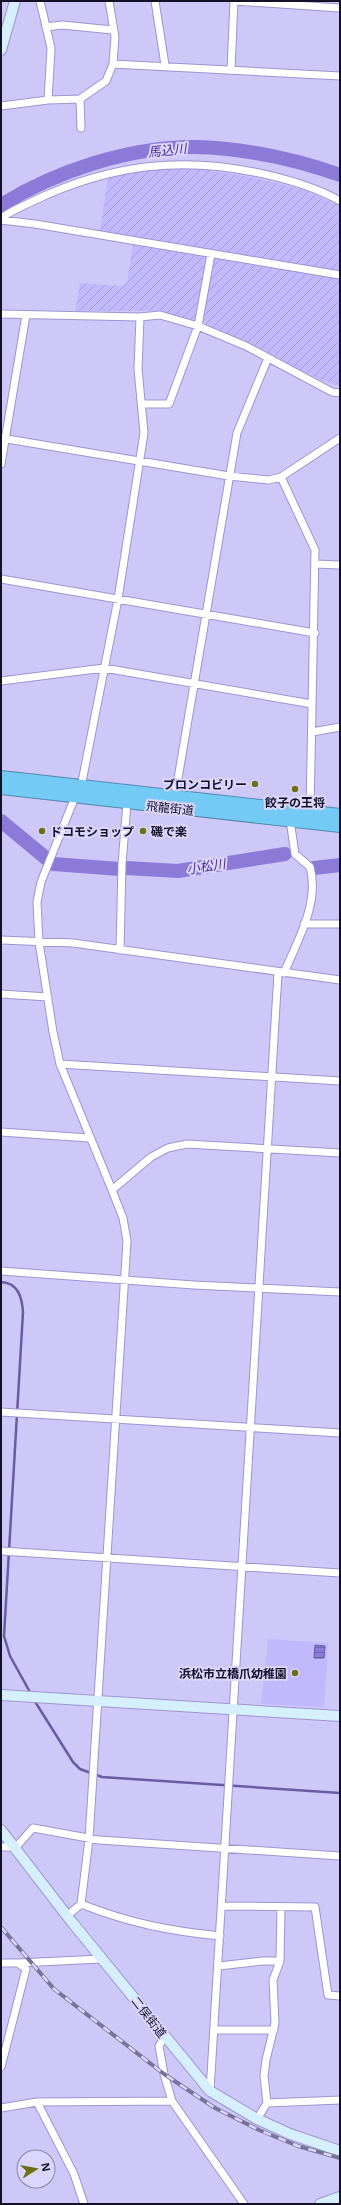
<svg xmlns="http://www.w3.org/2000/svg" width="341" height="2205" font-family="'Open Sans','Noto Sans JP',sans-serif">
  <defs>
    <pattern id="industrial-furrows" width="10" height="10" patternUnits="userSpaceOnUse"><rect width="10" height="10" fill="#c2b8fc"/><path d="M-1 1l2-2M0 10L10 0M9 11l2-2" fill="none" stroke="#a69dd8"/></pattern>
    <pattern id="water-rules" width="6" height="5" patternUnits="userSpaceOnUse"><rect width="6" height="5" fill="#8c7ad8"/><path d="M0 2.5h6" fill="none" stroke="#7163af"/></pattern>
  </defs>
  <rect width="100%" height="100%" fill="#cec8f9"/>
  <path fill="#c2b8fc" d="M268,1639L328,1643L324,1707L261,1704Z"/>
  <path fill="url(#industrial-furrows)" d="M159,169H201L252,177L301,189L340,206V386L323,381L204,323L159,311H75L80,283L121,286L127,283L134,238L100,232L108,177Z"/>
  <path fill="url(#water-rules)" stroke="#685aa3" d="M315,1645L325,1646L324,1658H314Z"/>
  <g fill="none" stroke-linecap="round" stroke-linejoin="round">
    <path stroke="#685aa3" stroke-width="2.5" d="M1,1282C18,1283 22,1297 23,1312L4,1636L10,1656L31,1694
      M34,1700L73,1762L80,1769L102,1777L340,1793"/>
    <path stroke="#8c7ad8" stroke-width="14" d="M1,205C56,171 129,147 194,147C242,148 294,159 340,175
      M1,821L47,859
      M53,864L120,869
      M126,868L178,871L285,854
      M314,868L340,865"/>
    <g stroke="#9e95d0" stroke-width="9">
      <path id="street" d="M40,1L51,48L48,100
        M155,1L165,65
        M235,1L340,8
        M46,27L62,25L113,30
        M113,64L340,76
        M231,69L234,1
        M80,99L81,128
        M1,106L48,100L80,99L106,81L113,64L115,37L109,1
        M1,218C14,209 30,203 44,196C114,165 180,157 254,172C284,178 313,186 340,201
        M1,220L35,224L340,275
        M1,314L140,317L160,315L198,326L246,346L332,392L340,393
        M142,404H169L198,326L211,254
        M1,438L229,476L269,480L281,477L340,438
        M1,464L26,315
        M281,477L315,550L310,812
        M315,564L340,565
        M1,579L315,633
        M1,681L104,668L312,704
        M312,732L340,727
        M81,787L118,599L144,433L138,369L140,317
        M175,796L237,433L268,358
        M304,924H340
        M1,940L73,943L340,980
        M120,950L122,864L127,803
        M284,973C297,942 320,902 310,867L295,854L290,820
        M1,994L48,997
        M60,1064L340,1081
        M1,1132L89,1138
        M112,1190L151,1157L168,1148L187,1144L340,1153
        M1,1271L194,1285L340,1292
        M1,1412L340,1433
        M1,1551L340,1573
        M1,1847H16L33,1828L99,1840L340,1856
        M81,1904C129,1923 170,1931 220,1936
        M222,1906L315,1907L328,1995L340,1996
        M67,1916L81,1904L89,1839L127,1241L123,1218L112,1190L60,1064L53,1032L39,942L37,902L41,882L75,797
        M1,1963H18L26,1969L1,2067
        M18,1963L101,1959
        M219,1966L263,1961H280
        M214,2030H274
        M164,2038L159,2046L164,2074L172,2101
        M210,2091L278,973
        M37,2102L74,2174L84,2204
        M267,2103L340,2100
        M1,2108L37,2102L172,2101L244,2204
        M257,2119L267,2103L264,2076L266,2060L275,2023L273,1980L280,1961L281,1907"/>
    </g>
    <g stroke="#9e95d0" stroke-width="12">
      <path id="secondary" d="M1,50L15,1
        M1,1695L340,1716
        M1,1830L71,1921L210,2091L257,2119L290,2134L340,2151
        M320,2204L340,2197"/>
    </g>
    <g stroke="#528aad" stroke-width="14">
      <path id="highway" d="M1,777L340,815
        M1,788L340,826"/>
    </g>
    <use href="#street" stroke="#fff" stroke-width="7"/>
    <use href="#secondary" stroke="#d5effc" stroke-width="10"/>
    <use href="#highway" stroke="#73cbf5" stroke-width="12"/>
    <g stroke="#787397" stroke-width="4">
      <path id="rail" d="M1,1927L54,1989L164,2074L215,2108L259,2130L298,2146L340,2158"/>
    </g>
    <use href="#rail" stroke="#dbd6fc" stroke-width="2.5" stroke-dasharray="8" stroke-linecap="butt"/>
  </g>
  <g fill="#6d6f12" stroke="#dbd6fc" stroke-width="1.5">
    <circle cx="255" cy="784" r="4"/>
    <circle cx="295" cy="789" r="4"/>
    <circle cx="42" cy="831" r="4"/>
    <circle cx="143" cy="831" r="4"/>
    <circle cx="295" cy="1673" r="4"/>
  </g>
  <g text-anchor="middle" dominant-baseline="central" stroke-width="4" stroke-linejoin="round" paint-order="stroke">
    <g font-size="12" font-weight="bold" fill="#141026" stroke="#dbd6fc" text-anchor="end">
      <text x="247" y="784">ブロンコビリー</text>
      <text x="295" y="802" text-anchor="middle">餃子の王将</text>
      <text x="50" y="831" text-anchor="start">ドコモショップ</text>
      <text x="151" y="831" text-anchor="start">磯で楽</text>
      <text x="287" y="1673">浜松市立橋爪幼稚園</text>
    </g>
    <g font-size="12" fill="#141026" stroke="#dbd6fc">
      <text transform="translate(170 808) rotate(6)">飛龍街道</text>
      <text transform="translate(149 2017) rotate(52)">二俣街道</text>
    </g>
    <g font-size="13" font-style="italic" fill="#4c2a98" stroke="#dbd6fc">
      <text transform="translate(167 150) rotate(-6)">馬込川</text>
      <text transform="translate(206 866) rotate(-9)">小松川</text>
    </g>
  </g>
  <rect width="341" height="2205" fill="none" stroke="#141026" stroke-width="4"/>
  <g transform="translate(36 2169) rotate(79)"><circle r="19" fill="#dbd6fc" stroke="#8b87a6"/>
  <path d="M0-3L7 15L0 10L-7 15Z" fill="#6d6f12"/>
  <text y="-6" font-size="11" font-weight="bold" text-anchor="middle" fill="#141026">N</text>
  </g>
</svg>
